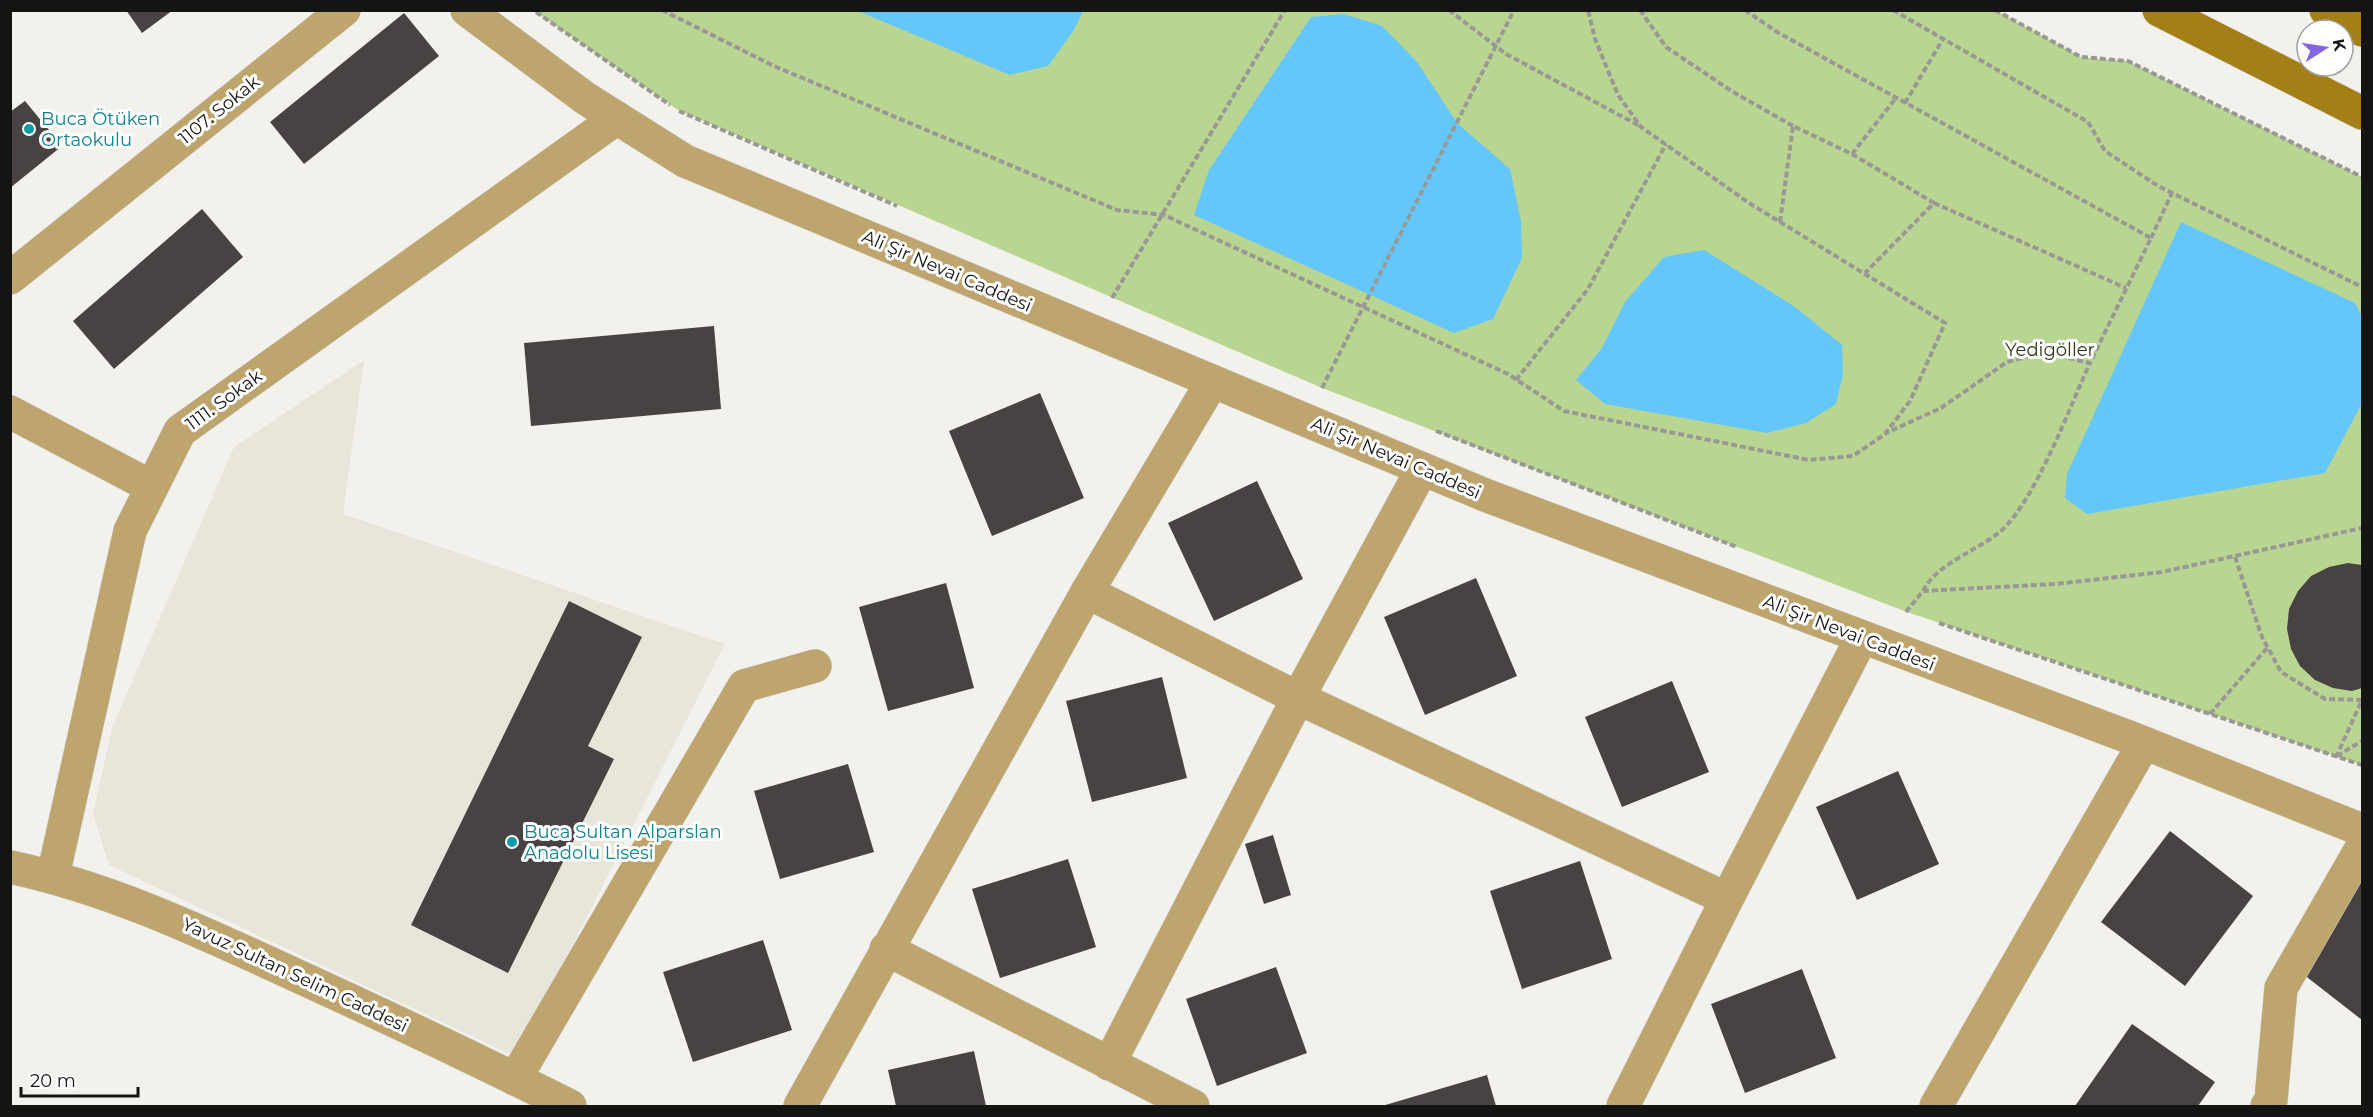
<svg xmlns="http://www.w3.org/2000/svg" width="2373" height="1117" font-family="Montserrat,sans-serif">
  <rect width="100%" height="100%" fill="#f2f1ec"/>
  <path fill="#e8e6da" d="M364,360L343,514L725,644L516,1057L109,865L93,814L112,728L234,447Z"/>
  <path fill="#b8d691" d="M1995,10L2081,57L2128,61L2362,177V765L1907,612L1322,388L678,110L534,11Z"/>
  <path fill="#64c6f9" d="M858,11L1083,10V11L1074,30L1048,66L1010,75Z
    M1344,14L1382,26L1417,62L1457,123L1510,169L1521,221L1522,258L1493,319L1454,333L1194,215L1209,170L1311,17Z
    M2181,222L2355,303L2362,317V403L2325,473L2087,514L2065,498L2067,474Z
    M1704,250L1795,307L1842,345L1843,374L1836,404L1806,423L1767,433L1605,404L1576,380L1602,348L1625,302L1664,257Z"/>
  <path fill="#484342" d="M126,10H173L142,33Z
    M404,13L439,56L304,164L270,122Z
    M25,101L62,146L10,188V112Z
    M202,209L243,257L114,369L73,321Z
    M714,326L721,409L531,426L524,343Z
    M1040,393L1084,498L992,536L949,431Z
    M1257,481L1303,579L1214,621L1168,523Z
    M2348,563L2362,565V688L2352,691L2333,688L2315,680L2300,666L2291,649L2287,629L2289,609L2298,591L2311,576L2329,567Z
    M1476,578L1517,676L1425,715L1384,617Z
    M946,583L974,688L888,711L859,607Z
    M569,601L642,637L588,746L614,759L508,973L411,925Z
    M1162,677L1187,778L1092,802L1066,701Z
    M1672,681L1709,772L1622,807L1585,717Z
    M848,764L874,852L780,879L754,791Z
    M1898,771L1939,864L1857,900L1816,807Z
    M2170,831L2253,896L2185,986L2101,922Z
    M1273,835L1291,895L1264,904L1245,844Z
    M1068,859L1096,947L1000,978L972,889Z
    M1580,861L1612,959L1522,989L1490,891Z
    M2362,878V1020L2294,967Z
    M763,940L792,1030L693,1062L663,972Z
    M1276,967L1307,1053L1217,1086L1186,999Z
    M1802,969L1836,1058L1745,1093L1711,1004Z
    M2132,1024L2215,1082L2198,1106H2075Z
    M974,1051L986,1106H896L888,1070Z
    M1487,1075L1496,1106H1382Z"/>
  <g fill="none" stroke-linecap="round" stroke-linejoin="round">
    <g stroke="#cecec9" stroke-width="34">
      <path id="minor" d="M10,278L344,10
        M10,412L152,487
        M1087,592L1298,698L1727,899
        M53,876L130,531L180,431L617,118
        M886,949L1193,1106
        M1109,1064L1298,698L1422,469
        M515,1079L744,686L815,666
        M800,1106L1087,592L1212,382
        M1623,1106L1727,899L1862,637
        M1936,1106L2144,743
        M2267,1106L2271,1100L2281,988L2362,847"/>
    </g>
    <g stroke="#cecec9" stroke-width="34">
      <path id="tertiary" d="M467,10L585,98L685,161L1485,495L2134,739L2362,830
        M10,867C109,888 200,931 291,973C385,1016 478,1060 570,1106"/>
    </g>
    <g stroke="#cecec9" stroke-width="34">
      <path id="secondary" d="M2159,10L2362,113
        M2326,10L2362,30"/>
    </g>
    <path stroke="#999894" stroke-width="4" stroke-dasharray="6 3" stroke-linecap="butt" d="M662,10L774,66L1117,210L1164,215L1508,374L1564,411L1809,460L1853,456L1885,434L1910,401L1945,323L1749,203L1641,127L1618,95L1595,39L1588,10
      M1449,10L1506,54L1638,125
      M1640,10L1666,47L1733,92L1793,126
      M1745,10L1777,32L2151,238L2090,363L2044,352L2007,362L1941,408L1886,433
      M1893,10L2088,122L2105,151L2158,186L2362,287
      M1995,10L2081,57L2128,61L2362,177
      M536,12L670,105
      M1905,103L1943,39
      M679,111L897,206
      M1852,154L1934,203L1865,273
      M1934,203L2126,288
      M1780,222L1793,126L1852,154L1896,98
      M2151,238L2172,193
      M1112,298L1285,10
      M1516,380L1588,289L1666,144
      M1436,431L1737,547
      M2235,557L2262,637L2281,672L2325,699L2362,700L2336,757
      M1923,591C1938,562 1978,551 2002,530C2037,497 2069,408 2090,363
      M1906,612L1923,591L2055,584L2162,572L2362,528
      M1939,623L2362,765
      M2210,714L2268,647
      M2337,756L2362,741"/>
    <use href="#minor" stroke="#bea56d" stroke-width="33"/>
    <use href="#tertiary" stroke="#bea56d" stroke-width="33"/>
    <use href="#secondary" stroke="#a47f15" stroke-width="33"/>
    <path stroke="#999894" stroke-width="4" stroke-dasharray="6 3" stroke-linecap="butt" d="M1322,388L1514,10"/>
  </g>
  <g fill="#0f9aa8" stroke="#fff" stroke-width="2">
    <circle cx="29" cy="129" r="6"/>
    <circle cx="512" cy="842" r="6"/>
  </g>
  <g text-anchor="middle" dominant-baseline="central" stroke-width="6" stroke-linejoin="round" paint-order="stroke">
    <g font-size="18" fill="#141412" stroke="#fff">
      <text transform="translate(219 110) rotate(-39)">1107. Sokak</text>
      <text transform="translate(947 271) rotate(23)">Ali Şir Nevai Caddesi</text>
      <text transform="translate(224 400) rotate(-36)">1111. Sokak</text>
      <text transform="translate(1396 458) rotate(23)">Ali Şir Nevai Caddesi</text>
      <text transform="translate(1849 633) rotate(21)">Ali Şir Nevai Caddesi</text>
      <text transform="translate(295 975) rotate(25)">Yavuz Sultan Selim Caddesi</text>
    </g>
    <g font-size="18" fill="#0d838f" stroke="#fff" text-anchor="start">
      <text x="41" y="119">Buca Ötüken<tspan x="41" dy="21">Ortaokulu</tspan></text>
      <text x="524" y="832">Buca Sultan Alparslan<tspan x="524" dy="21">Anadolu Lisesi</tspan></text>
    </g>
    <g font-size="18" fill="#2b3916" stroke="#fff">
      <text x="2050" y="350">Yedigöller</text>
    </g>
  </g>
  <rect width="2373" height="1117" fill="none" stroke="#141412" stroke-width="24"/>
  <g transform="translate(2325 48) rotate(78)"><circle r="28" fill="#ffffff" stroke="#a1a1a0" stroke-width="1.5"/>
  <path d="M0-4.5L10 22L0 15L-10 22Z" fill="#8266e2"/>
  <text y="-9" font-size="16" font-weight="bold" text-anchor="middle" fill="#141412">K</text>
  </g>
  <path d="M21 1087v9h117v-9" fill="none" stroke="#141412" stroke-width="3"/>
  <text x="30" y="1087" font-size="18" fill="#141412" stroke="#ffffff" stroke-width="4.5" paint-order="stroke">20 m</text>
</svg>
